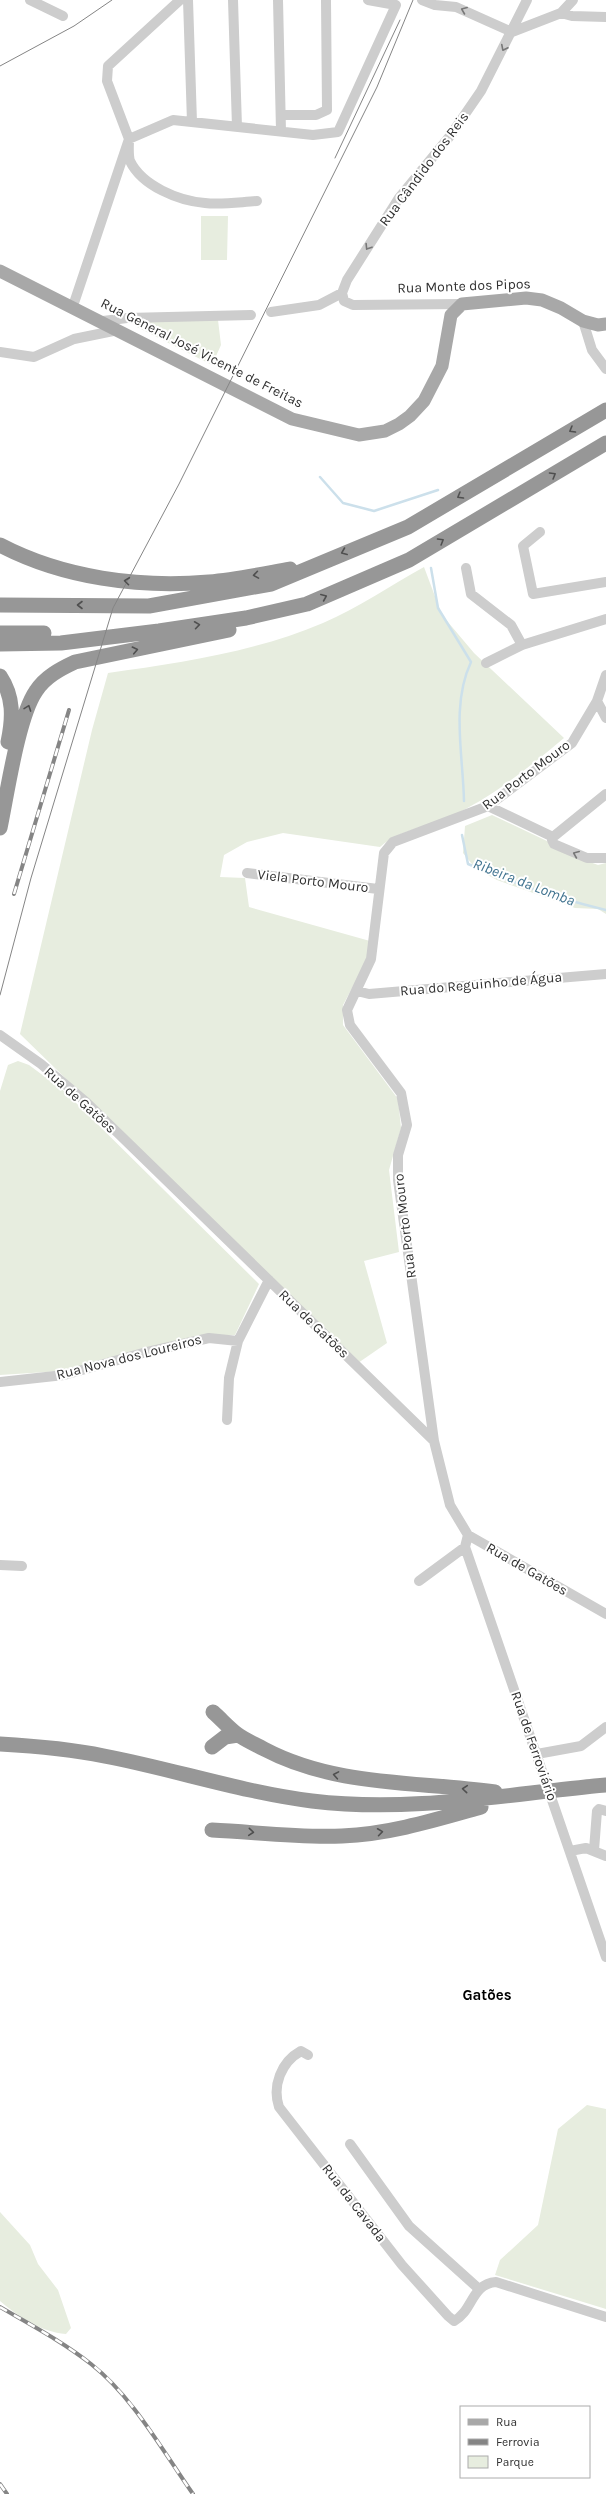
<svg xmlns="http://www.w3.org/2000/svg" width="606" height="2494" font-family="Karla,sans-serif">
  <rect width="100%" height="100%" fill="#fff"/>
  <path fill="#e7eddf" d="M201,216H228L227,260H201Z
    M218,320L221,345L212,365L135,326V322Z
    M424,567L442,615L474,653L564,738C528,768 493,797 449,817C426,827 399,830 380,847L283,833L247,842L224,855L220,877L245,878L249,907L370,941L367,960L343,1005V1025L398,1099L401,1128L389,1170L399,1252L364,1261L387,1343L358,1363L20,1034L92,730L108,673C180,663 255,652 323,623C358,608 391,585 424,567Z
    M492,815L547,841L552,848L598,865L606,863V914L598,909L575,908L497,880L476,869L463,853L465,826Z
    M18,1061L29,1065L64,1091L259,1284L235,1335H208L62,1371L0,1375V1091L8,1065Z
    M587,2105L606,2109V2309L495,2275L500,2260L538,2225L558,2129Z
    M0,2212L30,2245L38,2264L58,2290L71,2328L66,2334C41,2332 19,2317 0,2301Z"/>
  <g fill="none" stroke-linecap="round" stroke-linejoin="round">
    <path stroke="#cce0eb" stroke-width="2.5" d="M320,477L343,503L374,511L438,490
      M431,568L438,608L471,662C451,705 463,754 464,801
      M462,835L468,864C513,883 559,899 606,910"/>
    <path stroke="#cdcdcd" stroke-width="10" d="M30,0L63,16
      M188,0L192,122
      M233,0L237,127
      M278,0L281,131
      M422,0L435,5L456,7L512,32L561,13L573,0
      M561,13L572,16L606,17
      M281,115H316L327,110L326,0
      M257,201C240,202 221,205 205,203C179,201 142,186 130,161C128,155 129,145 129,139L173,120L313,135L338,132L396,5L368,0
      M342,293L344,301L353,305L462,304
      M73,306L129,139L107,81L108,66L180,0
      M271,312L319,305L342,293L347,280L399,198L450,136L481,91L527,0
      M103,321L127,318L251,315
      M583,321L592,350L606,369
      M0,352L34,357L74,339L118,330
      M540,532L523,546L533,594L606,582
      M466,568L471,594L511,625L522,645
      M486,663L522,645L606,619
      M606,675L597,701L572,743L488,806L393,842L384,853L371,959L347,1010L350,1025L401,1093L407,1125L398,1155V1180L434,1441L450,1505L468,1535L606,1614
      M597,701L606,718
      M488,806L553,837
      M553,837L606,794
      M553,837L552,840L554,844L587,858H606
      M247,873L378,889
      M357,991L369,994L606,974
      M0,1035L41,1064L86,1102L434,1441
      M0,1382L64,1375L143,1353L209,1338L238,1341L269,1280
      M227,1420L229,1378L238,1341
      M468,1535L465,1547L606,1957
      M0,1565L22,1566
      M419,1581L465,1547
      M537,1754L581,1746L606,1727
      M594,1850L597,1811L599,1809L606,1811
      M570,1851L586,1848L606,1856
      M308,2055L301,2051C281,2062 272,2086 279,2107L402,2265L448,2316L454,2321C473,2311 471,2284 496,2282L606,2317
      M350,2144L409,2226L479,2289"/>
    <path stroke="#a8a8a8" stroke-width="13" d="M0,271L292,419L359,435L385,431L399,424L410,416L424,401L442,366L451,315L462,304L526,298L542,300L561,308L583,321L598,325L606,324"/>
    <path stroke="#979797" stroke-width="15" d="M0,545C63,578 139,588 209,582C236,580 263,574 290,569
      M0,605L149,606L271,584L408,527L606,410
      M0,633H44
      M0,644L61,643L159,631L246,618L307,604L409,560L606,443
      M0,676C14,697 13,718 8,742
      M0,828C7,795 18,717 36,691C45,677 60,669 75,662L229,630
      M213,1712C221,1719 229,1728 237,1734C245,1740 255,1744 264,1749C336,1787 417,1781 495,1792
      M0,1744C35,1746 70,1749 104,1756C173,1769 241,1792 312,1801C412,1813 506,1794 606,1785
      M212,1747L225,1737L238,1735
      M212,1830C255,1832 298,1838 342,1836C390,1834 435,1820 481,1807"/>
    <path stroke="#858585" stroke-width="1" d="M0,66L74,26L112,0
      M335,158L400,20
      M0,995L31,878L113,608L179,484L377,87L413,0"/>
    <g stroke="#858585" stroke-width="4">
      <path id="rail" d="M14,894L69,710
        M0,2307C31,2325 63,2342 91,2364C133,2397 162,2450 193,2494
        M0,2484L7,2494"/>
    </g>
    <use href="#rail" stroke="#fff" stroke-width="2.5" stroke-dasharray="8" stroke-linecap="butt"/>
  </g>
  <defs><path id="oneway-chevron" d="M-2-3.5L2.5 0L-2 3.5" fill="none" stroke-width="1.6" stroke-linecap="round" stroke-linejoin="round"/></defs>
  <g stroke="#777">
    <use href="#oneway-chevron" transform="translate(464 10) rotate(-158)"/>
    <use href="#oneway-chevron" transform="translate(504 48) rotate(117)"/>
    <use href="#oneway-chevron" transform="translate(368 247) rotate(122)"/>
    <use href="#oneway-chevron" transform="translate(576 854) rotate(-157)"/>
  </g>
  <g stroke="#4f4f4f">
    <use href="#oneway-chevron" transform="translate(572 430) rotate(150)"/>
    <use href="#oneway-chevron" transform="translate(553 475) rotate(-31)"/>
    <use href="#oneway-chevron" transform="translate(460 496) rotate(150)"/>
    <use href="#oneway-chevron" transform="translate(441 541) rotate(-31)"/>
    <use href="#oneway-chevron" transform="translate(344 552) rotate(158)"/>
    <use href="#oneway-chevron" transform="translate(256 575) rotate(171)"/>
    <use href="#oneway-chevron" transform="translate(127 581) rotate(-173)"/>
    <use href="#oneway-chevron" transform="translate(324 597) rotate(-23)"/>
    <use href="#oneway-chevron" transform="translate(80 605) rotate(-180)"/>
    <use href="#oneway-chevron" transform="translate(197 625) rotate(-8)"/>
    <use href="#oneway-chevron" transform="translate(135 650) rotate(-12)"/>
    <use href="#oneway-chevron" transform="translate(28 708) rotate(-70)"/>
    <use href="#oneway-chevron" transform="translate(336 1775) rotate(-170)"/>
    <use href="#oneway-chevron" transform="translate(465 1789) rotate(-175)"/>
    <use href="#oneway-chevron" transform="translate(251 1832) rotate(5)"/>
    <use href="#oneway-chevron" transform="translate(380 1832) rotate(-8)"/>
  </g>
  <g text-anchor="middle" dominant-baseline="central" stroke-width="4" stroke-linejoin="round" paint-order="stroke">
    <g font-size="14" fill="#303030" stroke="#fff">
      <text transform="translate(424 169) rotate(-53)">Rua Cândido dos Reis</text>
      <text transform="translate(464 286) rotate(-2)">Rua Monte dos Pipos</text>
      <text transform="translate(202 353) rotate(27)">Rua General José Vicente de Freitas</text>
      <text transform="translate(526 775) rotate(-37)">Rua Porto Mouro</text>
      <text transform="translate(313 881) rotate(7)">Viela Porto Mouro</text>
      <text transform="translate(481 984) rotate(-5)">Rua do Reguinho de Água</text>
      <text transform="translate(80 1100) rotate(42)">Rua de Gatões</text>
      <text transform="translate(405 1226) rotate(-97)">Rua Porto Mouro</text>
      <text transform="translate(314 1324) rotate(44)">Rua de Gatões</text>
      <text transform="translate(129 1357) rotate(-14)">Rua Nova dos Loureiros</text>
      <text transform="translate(527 1569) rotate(30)">Rua de Gatões</text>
      <text transform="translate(534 1746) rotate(71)">Rua de Ferroviário</text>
      <text transform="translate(354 2203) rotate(52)">Rua da Cavada</text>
    </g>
    <g font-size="15" font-style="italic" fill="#417490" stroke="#fff">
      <text transform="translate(524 882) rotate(21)">Ribeira da Lomba</text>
    </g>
    <g font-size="15" font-weight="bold" fill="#000" stroke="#fff">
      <text x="487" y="1995">Gatões</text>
    </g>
  </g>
  <rect x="460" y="2406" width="130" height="72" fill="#ffffff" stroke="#acacac"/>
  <rect x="468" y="2419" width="20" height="6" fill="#a8a8a8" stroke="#acacac"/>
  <text x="496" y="2426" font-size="12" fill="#303030">Rua</text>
  <rect x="468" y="2439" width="20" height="6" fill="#858585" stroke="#acacac"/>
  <text x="496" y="2446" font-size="12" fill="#303030">Ferrovia</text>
  <rect x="468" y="2456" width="20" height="12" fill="#e7eddf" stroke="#acacac"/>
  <text x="496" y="2466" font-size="12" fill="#303030">Parque</text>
</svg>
